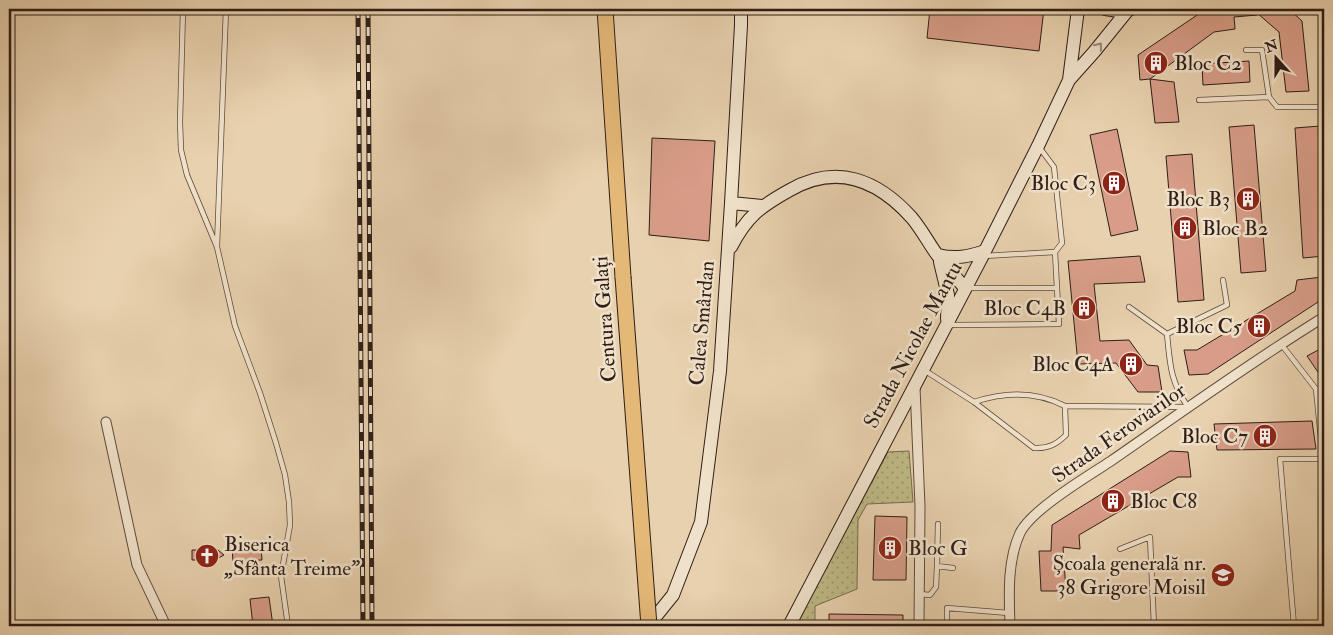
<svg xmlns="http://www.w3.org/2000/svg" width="1333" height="635" font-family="'IM FELL Double Pica',serif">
  <defs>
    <pattern id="park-dots" width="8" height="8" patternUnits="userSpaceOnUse" patternTransform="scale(1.25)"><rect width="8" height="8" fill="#beb985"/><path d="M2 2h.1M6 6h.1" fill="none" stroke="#9b966c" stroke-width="1.8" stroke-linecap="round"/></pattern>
  </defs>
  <rect width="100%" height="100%" fill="#e8d1ae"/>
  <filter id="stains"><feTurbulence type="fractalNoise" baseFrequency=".004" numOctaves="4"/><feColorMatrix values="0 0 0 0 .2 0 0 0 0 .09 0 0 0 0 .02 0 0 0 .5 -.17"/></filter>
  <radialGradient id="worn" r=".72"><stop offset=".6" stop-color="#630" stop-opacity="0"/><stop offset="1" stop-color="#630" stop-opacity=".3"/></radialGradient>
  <path fill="url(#park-dots)" stroke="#766c4e" d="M909,451L913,502L867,504L858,520L857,589L815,606V626H795L888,452Z"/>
  <path fill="#d89d88" stroke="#2f1e17" d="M930,9H1044L1039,51L927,38Z
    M1206,9H1289L1302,21L1309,91L1286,92L1279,32L1257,13V15L1234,17L1235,29L1214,32L1150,79L1174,82L1179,122L1155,123L1150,79L1140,80L1138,55Z
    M1249,61L1250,82L1203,85L1202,64Z
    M1254,125L1266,271L1241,273L1229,127Z
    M1320,126L1324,192V256L1303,258L1295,128Z
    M1117,129L1138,230L1111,236L1090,135Z
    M652,138L715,141L709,241L649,235Z
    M1192,154L1204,300L1178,302L1166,156Z
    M1140,256L1145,282L1094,284L1100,341L1129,340L1147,365L1158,366L1162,392H1138L1116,363L1078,364L1068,261Z
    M1322,277L1318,302L1208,374L1189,375L1184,350H1197L1295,291L1297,280Z
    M1324,347V381L1307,356Z
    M1312,421L1316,449L1217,450L1214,424Z
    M1170,451L1188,452L1191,477H1178L1079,535L1080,549L1063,547L1066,591H1041L1039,551H1051L1052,525Z
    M875,516L907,517L906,580H873Z
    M207,548L218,550L224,555L211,562L205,560H192V550H205Z
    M232,548H261L262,560L233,561Z
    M269,597L273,626H253L250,599Z
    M829,614L903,615V626H829Z"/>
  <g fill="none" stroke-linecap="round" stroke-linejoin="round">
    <g stroke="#5d4b3d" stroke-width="6">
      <path id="lane" d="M183,9L180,122L181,150L187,175L217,247L235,326L260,393L276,443L285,475L289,502L290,525L281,576L288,626
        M1246,50H1262L1269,97
        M1199,100L1269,97L1277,107H1324
        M217,246L226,9
        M984,256L1055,252
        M968,288H1057
        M1129,307L1167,334C1170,364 1170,381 1188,407
        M950,325L1059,324L1055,252L1062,243L1054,167L1039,147
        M1167,334L1227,305L1223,280
        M1281,344L1316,389L1323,459H1280L1294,626
        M924,370L974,402L1034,448C1048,449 1057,444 1066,435L1065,406
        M1316,389H1324
        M974,402C1004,392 1036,391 1065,406L1186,407
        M1120,549L1150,537L1154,626
        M937,566L938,524
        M919,594L930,595L936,587L937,566L953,568
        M947,626V608L1009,613"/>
    </g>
    <g stroke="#5d4b3d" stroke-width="11">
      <path id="street" d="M915,387L920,506L919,626
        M106,422L137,565L166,626
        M1010,626C1009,596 1007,561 1020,533C1031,510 1088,476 1111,461C1182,412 1251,362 1324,317"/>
    </g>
    <g stroke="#2f1e17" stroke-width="14">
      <path id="secondary" d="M1105,9L1119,11L1131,9
        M1069,80L1078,9
        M731,203L762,206
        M731,247C747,216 761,206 790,190C837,163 878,180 912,218C922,230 929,244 938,256C947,267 956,278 965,288
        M938,255C955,259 968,257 985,251
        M940,262L948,295L947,319
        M648,626L673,595L701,522L720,371L731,203L741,25V9
        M789,626L982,257L1038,146L1069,80L1094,52L1128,10"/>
    </g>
    <g stroke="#2f1e17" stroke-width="17">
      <path id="highway" d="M605,9L623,277"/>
    </g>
    <use href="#lane" stroke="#f0e1ca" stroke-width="4.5"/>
    <use href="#street" stroke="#f0e1ca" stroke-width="9"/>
    <use href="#secondary" stroke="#f0e1ca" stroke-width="12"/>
    <use href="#highway" stroke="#e4b877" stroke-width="15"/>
    <g stroke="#2f1e17" stroke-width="5">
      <path id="rail" d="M358,9L363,626
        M368,9L372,626"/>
    </g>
    <use href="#rail" stroke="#f0e1ca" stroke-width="3" stroke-dasharray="9" stroke-linecap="butt"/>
    <g stroke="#2f1e17" stroke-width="17" stroke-linecap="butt">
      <path id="highway-bridge" d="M623,277L649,626"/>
    </g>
    <use href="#highway-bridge" stroke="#e4b877" stroke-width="15"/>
  </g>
  <defs><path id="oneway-chevron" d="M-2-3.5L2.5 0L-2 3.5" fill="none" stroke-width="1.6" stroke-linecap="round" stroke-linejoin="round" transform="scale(1.25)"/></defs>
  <use stroke="#998979" href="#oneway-chevron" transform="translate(1099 46) rotate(-52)"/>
  <defs>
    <g id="building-disc" transform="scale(1.25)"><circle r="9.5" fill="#8f2418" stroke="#f0e1ca"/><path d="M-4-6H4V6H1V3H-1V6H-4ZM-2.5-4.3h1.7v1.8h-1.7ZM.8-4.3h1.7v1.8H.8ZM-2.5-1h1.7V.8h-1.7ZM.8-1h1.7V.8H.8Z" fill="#fff"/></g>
    <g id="church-disc" transform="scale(1.25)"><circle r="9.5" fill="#8f2418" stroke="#f0e1ca"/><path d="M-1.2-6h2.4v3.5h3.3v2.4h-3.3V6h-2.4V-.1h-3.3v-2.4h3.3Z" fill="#fff"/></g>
    <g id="school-disc" transform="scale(1.25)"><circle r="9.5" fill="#8f2418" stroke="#f0e1ca"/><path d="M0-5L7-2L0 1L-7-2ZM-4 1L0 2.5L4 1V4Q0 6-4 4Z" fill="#fff"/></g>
  </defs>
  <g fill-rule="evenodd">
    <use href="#building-disc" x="1156" y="63"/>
    <use href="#building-disc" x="1114" y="183"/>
    <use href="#building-disc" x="1248" y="199"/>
    <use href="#building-disc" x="1185" y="228"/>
    <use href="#building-disc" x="1084" y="308"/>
    <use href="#building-disc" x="1259" y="326"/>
    <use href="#building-disc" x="1131" y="364"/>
    <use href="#building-disc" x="1265" y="436"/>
    <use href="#building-disc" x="1113" y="501"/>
    <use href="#building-disc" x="890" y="548"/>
    <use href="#church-disc" x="207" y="556"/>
    <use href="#school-disc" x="1223" y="575"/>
  </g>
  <g text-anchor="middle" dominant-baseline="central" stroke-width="5" stroke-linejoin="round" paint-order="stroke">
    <g font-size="21" fill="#2f1e17" stroke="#f0e1ca" text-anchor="end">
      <text x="1174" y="63" text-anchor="start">Bloc C2</text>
      <text x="1096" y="183">Bloc C3</text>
      <text x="1230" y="199">Bloc B3</text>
      <text x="1202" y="228" text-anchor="start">Bloc B2</text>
      <text x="1066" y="308">Bloc C4B</text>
      <text x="1242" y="326">Bloc C5</text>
      <text x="1114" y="364">Bloc C4A</text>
      <text x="1248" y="436">Bloc C7</text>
      <text x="1130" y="501" text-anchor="start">Bloc C8</text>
      <text x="224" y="544" text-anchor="start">Biserica<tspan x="224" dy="24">„Sfânta Treime"</tspan></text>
      <text x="908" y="548" text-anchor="start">Bloc G</text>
      <text x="1206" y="563">Școala generală nr.<tspan x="1206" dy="24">38 Grigore Moisil</tspan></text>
    </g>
    <g font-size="21" fill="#2f1e17" stroke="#f0e1ca">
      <text transform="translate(605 319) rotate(-94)">Centura Galați</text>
      <text transform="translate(702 323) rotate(-85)">Calea Smârdan</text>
      <text transform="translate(913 345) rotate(-62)">Strada Nicolae Mantu</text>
      <text transform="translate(1119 433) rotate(-35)">Strada Feroviarilor</text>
    </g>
  </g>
  <rect width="1333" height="635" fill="none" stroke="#e8d1ae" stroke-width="30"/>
  <rect x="10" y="10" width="1313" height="615" fill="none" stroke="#2f1e17" stroke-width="2.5"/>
  <rect x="15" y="15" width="1303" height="605" fill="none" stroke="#2f1e17"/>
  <g transform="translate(1276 58) rotate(339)" stroke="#f0e1ca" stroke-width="4" paint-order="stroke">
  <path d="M0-4L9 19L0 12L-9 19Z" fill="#2f1e17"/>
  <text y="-8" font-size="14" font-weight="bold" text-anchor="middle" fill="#2f1e17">N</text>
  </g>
  <rect width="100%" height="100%" filter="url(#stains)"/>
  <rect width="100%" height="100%" fill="url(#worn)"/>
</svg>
